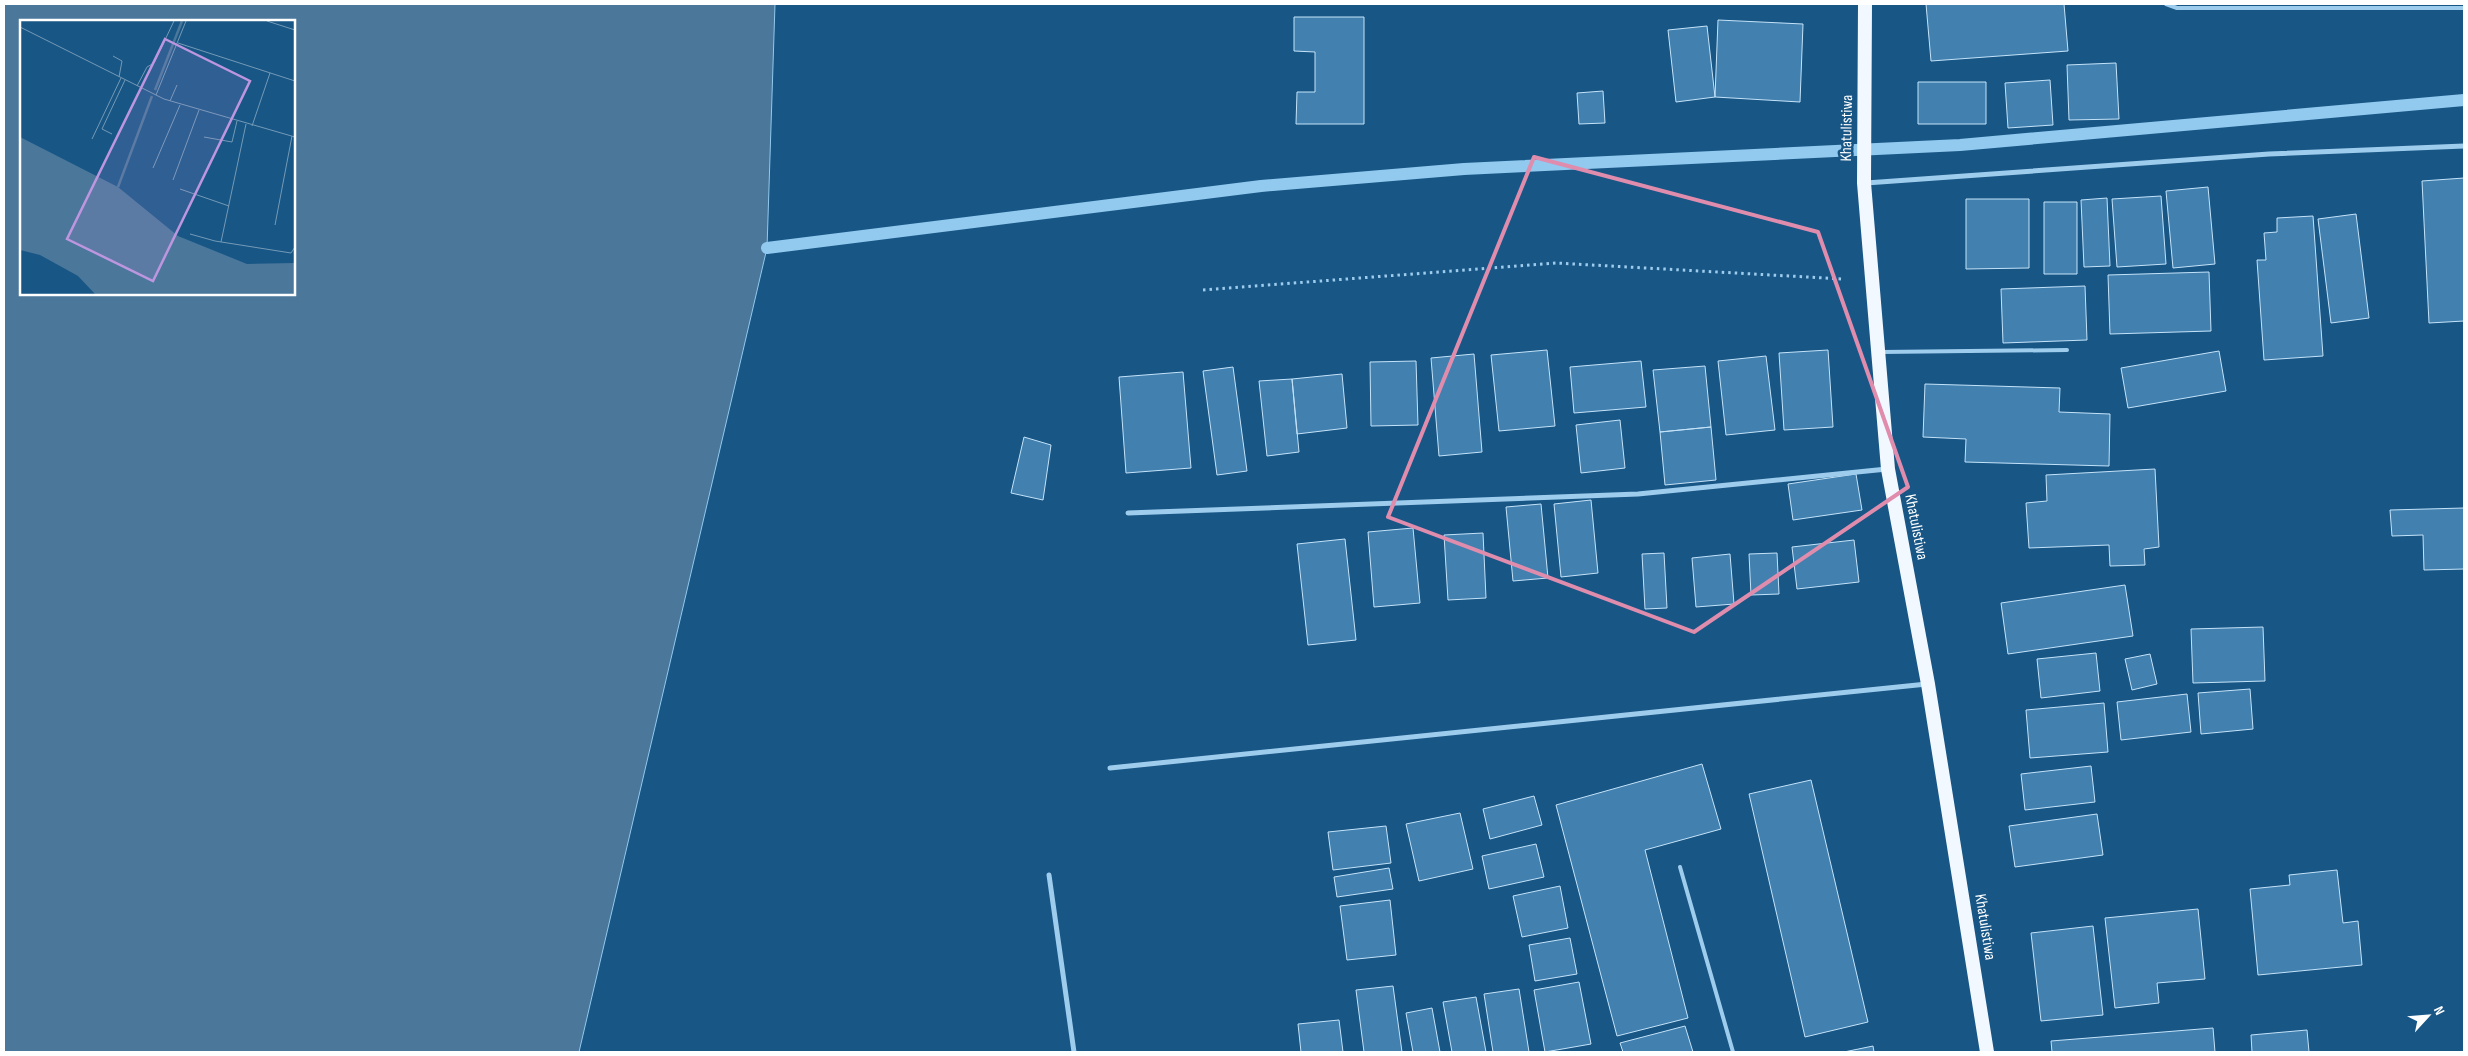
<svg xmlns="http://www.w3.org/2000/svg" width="2468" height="1056" font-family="'Sofia Sans Condensed',sans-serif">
  <rect width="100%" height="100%" fill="#185686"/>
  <path fill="#4a779a" stroke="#91c9ef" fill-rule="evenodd" d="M4,4H775L767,248L579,1052H4ZM21,21H294V294H21Z"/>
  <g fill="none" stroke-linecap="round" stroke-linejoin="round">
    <path stroke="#91c9ef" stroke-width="12" d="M767,248L1261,186L1464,169L1960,145L2464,100"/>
  </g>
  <path fill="#4180af" stroke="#c4e3f9" d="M1926,4H2064L2068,51L1931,61Z
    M1294,17H1364V124H1296L1297,92H1315V52L1294,51Z
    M1718,20L1803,24L1800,102L1715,97Z
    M1707,26L1715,97L1676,102L1668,30Z
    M2116,63L2119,119L2069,120L2067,65Z
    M2050,80L2053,125L2008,128L2005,83Z
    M1918,82H1986V124H1918Z
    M1603,91L1605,123L1579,124L1577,93Z
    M2464,178V321L2429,323L2422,181Z
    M2208,187L2215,264L2173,268L2166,191Z
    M2161,196L2166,264L2117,267L2112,199Z
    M2107,198L2110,266L2084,267L2081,200Z
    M1966,199H2029V268L1966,269Z
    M2044,202H2077V274H2044Z
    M2356,214L2369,318L2331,323L2318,219Z
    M2313,216L2323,356L2264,360L2257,260H2266L2264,233L2277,232V218Z
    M2209,272L2211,331L2110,334L2108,275Z
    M2085,286L2087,340L2003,343L2001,289Z
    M1547,350L1555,426L1499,431L1491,355Z
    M1828,350L1833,427L1784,430L1779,353Z
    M2219,351L2226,391L2128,408L2121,368Z
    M1474,354L1482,452L1439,456L1431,358Z
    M1766,356L1775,430L1726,435L1718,361Z
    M1416,361L1418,425L1371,426L1370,362Z
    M1641,361L1646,407L1574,413L1570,367Z
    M1705,366L1711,427L1660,432L1653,370Z
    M1233,367L1247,471L1217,475L1203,371Z
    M1183,372L1191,468L1126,473L1119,377Z
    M1342,374L1347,428L1297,434L1292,379Z
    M1292,379L1299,452L1267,456L1259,381Z
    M1925,384L2060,388L2059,412L2110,414L2109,466L1965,462L1966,439L1923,437Z
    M1620,420L1625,468L1581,473L1576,425Z
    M1711,427L1716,480L1665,485L1660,432Z
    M1024,437L1051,445L1043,500L1011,493Z
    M2155,469L2159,547L2144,549L2145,565L2110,566L2109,545L2029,548L2026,503L2047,501L2046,475Z
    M1856,474L1862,510L1793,520L1788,484Z
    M1591,500L1598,573L1561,577L1554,504Z
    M1541,504L1548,578L1513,581L1506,507Z
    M2464,508V569L2424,570L2423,535L2392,536L2390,510Z
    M1413,528L1420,603L1374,607L1368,532Z
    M1483,533L1486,598L1448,600L1444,535Z
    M1345,539L1356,640L1308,645L1297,544Z
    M1854,540L1859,582L1797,589L1792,547Z
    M1664,553L1667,608L1645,609L1642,554Z
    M1777,553L1779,594L1751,595L1749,554Z
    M1730,554L1734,604L1696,607L1692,558Z
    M2125,585L2133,636L2008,654L2001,603Z
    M2263,627L2265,681L2193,683L2191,629Z
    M2096,653L2100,691L2041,698L2037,659Z
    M2150,654L2157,684L2132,690L2125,659Z
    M2250,689L2253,729L2201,734L2198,693Z
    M2187,694L2191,732L2121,740L2117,702Z
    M2104,703L2108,752L2030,758L2026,710Z
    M1702,764L1721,829L1645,850L1688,1018L1617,1036L1556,805Z
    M2091,766L2095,802L2025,810L2021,774Z
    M1811,780L1868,1022L1805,1037L1749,794Z
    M1534,796L1542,825L1490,839L1483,809Z
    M1460,813L1473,869L1419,881L1406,824Z
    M2097,814L2103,855L2015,867L2009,826Z
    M1386,826L1391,863L1333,870L1328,832Z
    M1536,844L1544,877L1489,889L1482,856Z
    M1389,868L1393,889L1337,897L1334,877Z
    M2337,870L2343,923L2358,921L2362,965L2258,975L2250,889L2290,885L2289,875Z
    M1560,886L1568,928L1522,937L1513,896Z
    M1390,900L1396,955L1347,960L1340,906Z
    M2198,909L2205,979L2157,983L2159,1003L2115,1008L2105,918Z
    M2093,926L2103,1015L2041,1021L2031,933Z
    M1570,938L1577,974L1535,981L1529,945Z
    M1579,982L1591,1044L1545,1052L1534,990Z
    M1393,986L1402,1052H1364L1356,990Z
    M1519,989L1529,1052H1493L1484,994Z
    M1476,997L1486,1052H1452L1443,1002Z
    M1432,1008L1440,1052H1413L1406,1013Z
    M1339,1020L1343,1052H1301L1298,1024Z
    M1685,1026L1693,1052H1623L1620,1043Z
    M2213,1028L2215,1052H2052L2051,1041Z
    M2307,1030L2309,1052H2252L2251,1035Z
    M1873,1046L1874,1052H1844Z"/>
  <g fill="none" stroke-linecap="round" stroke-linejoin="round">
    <path stroke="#9ecced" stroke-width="3" stroke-dasharray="2.5 4" stroke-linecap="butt" d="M1203,290L1556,263L1843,279"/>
    <path stroke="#9ecced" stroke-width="4" d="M2166,4L2177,8H2464
      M1881,352L2067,350
      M1680,867L1733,1052"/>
    <path stroke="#9ecced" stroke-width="5" d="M1866,183L2269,154L2464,146
      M1128,513L1638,494L1887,469
      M1110,768L1927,684
      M1049,875L1074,1052"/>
    <path stroke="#f2f8ff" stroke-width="14" d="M1865,4L1864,183L1888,469L1928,684L1987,1052"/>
  </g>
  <path fill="none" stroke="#e08cad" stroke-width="4" stroke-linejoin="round" d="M1534,157L1818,232L1908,487L1694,632L1388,517Z"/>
  <g text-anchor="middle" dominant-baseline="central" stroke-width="5" stroke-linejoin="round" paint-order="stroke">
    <g font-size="16" fill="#fff" stroke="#185686">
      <text transform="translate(1847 128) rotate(-89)">Khatulistiwa</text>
      <text transform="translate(1916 527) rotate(79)">Khatulistiwa</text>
      <text transform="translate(1985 927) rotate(81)">Khatulistiwa</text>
    </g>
  </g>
  <g transform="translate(20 20)">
    <rect width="275" height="275" fill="#185686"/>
    <path d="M0,117L98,167L158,216L227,244L275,243V274H75L58,256L20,235L0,230Z" fill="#4a779a"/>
    <path fill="none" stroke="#4a779a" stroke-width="2.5" d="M135,70L162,1M98,167L132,76"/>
    <path fill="none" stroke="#749ab6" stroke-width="1" d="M247,1L275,10M0,7L144,79L275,117M158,23L275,61M93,36L102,41L99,57M117,66L127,47L134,43L154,1M136,75L166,1M150,81L157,65M232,106L250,53M92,114L82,109L105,60M184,117L212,122L217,101M72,119L101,58M133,148L160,85M153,160L179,90M160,169L209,186M255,205L272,116M170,214L195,221L271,233L275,227M201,222L226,104"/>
    <path fill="#bd96df" fill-opacity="0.15" stroke="#bd96df" stroke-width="2.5" d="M145,19L230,61L133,261L47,219Z"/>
    <rect width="275" height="275" fill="none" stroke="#fff" stroke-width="2.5"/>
  </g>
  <rect width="2468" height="1056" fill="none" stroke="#ffffff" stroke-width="10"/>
  <g transform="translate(2428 1016) rotate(64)" stroke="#185686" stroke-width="4" paint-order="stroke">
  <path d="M0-4L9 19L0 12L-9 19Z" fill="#ffffff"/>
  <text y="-8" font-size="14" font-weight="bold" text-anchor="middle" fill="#ffffff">N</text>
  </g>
</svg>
